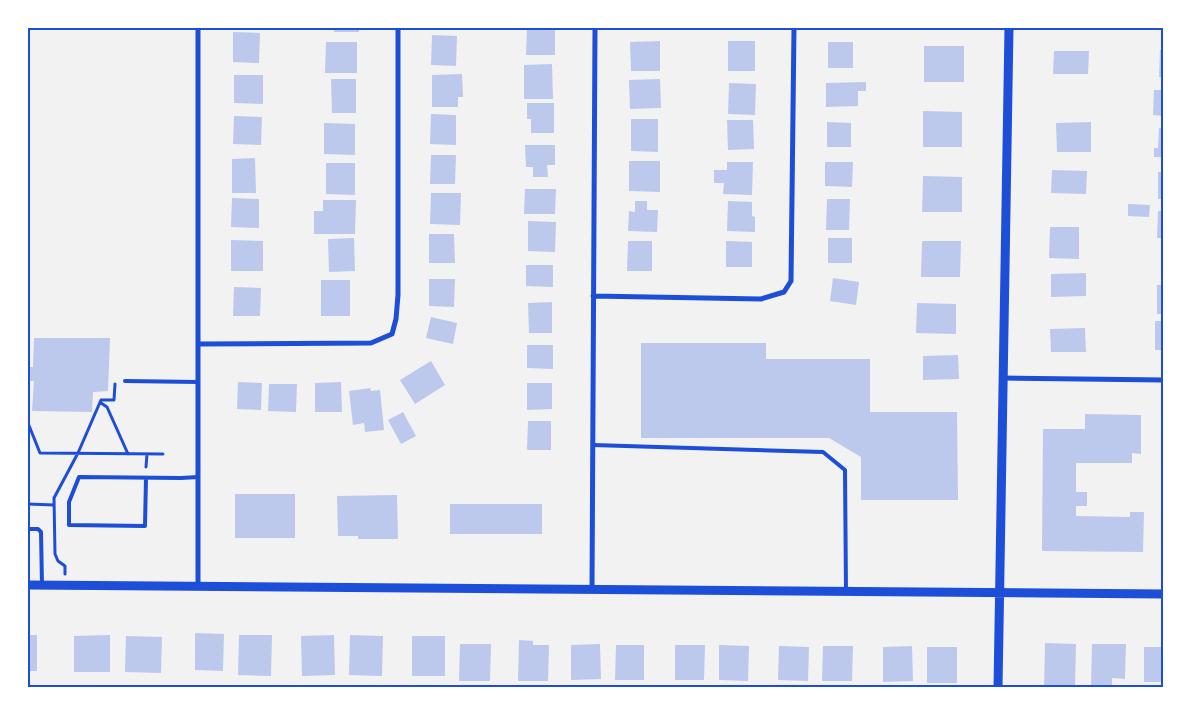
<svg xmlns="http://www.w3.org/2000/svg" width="1191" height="715" font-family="'DejaVu Sans',sans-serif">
  <rect width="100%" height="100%" fill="#f2f2f2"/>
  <path fill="#bdc9ec" d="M334,28H359V32H334Z
    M527,28H555V55H526Z
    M633,28H659V30L633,29Z
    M1058,28H1093V30L1058,29Z
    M233,32L260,33L259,63L233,62Z
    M432,35L457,36L456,66L431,65Z
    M660,41V71H631L630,42Z
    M728,41H755V71H728Z
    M326,42H357V73H325Z
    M828,42H853V68H828Z
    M924,46H964V82H924Z
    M1160,50H1164V77H1159Z
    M1054,51H1089L1088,74H1053Z
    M552,64L553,99H524V65Z
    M462,74L463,97H458V107H432V75Z
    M234,75H263V104L234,103Z
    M331,79H356V113H332Z
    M660,79L661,108L630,109L629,80Z
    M866,82V91H858V106L826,107V83Z
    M729,83L756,84L755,115L728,114Z
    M1154,90H1164V116L1153,115Z
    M527,103H554V133H531V119H527Z
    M923,111L962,112V147H923Z
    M431,114L456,115V145L430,144Z
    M234,116L262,117L261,145L233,144Z
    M631,119H658V152L631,151Z
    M727,120H753L754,149L728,150Z
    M827,122L851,123V147H827Z
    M1091,122V152H1057L1056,123Z
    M324,123L355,124V155L324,154Z
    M1159,128H1164V157H1154V148H1158Z
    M525,145H555V165H547L548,177H533V167H526Z
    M431,155H456L455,184H430Z
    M255,158L256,193H232V159Z
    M629,161H660V192L629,191Z
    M727,162H753L752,195L723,194L724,183H714V170H727Z
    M825,162H853L852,187L825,186Z
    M326,163H355V195L326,194Z
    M1052,170L1087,171L1086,194L1051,193Z
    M1158,172H1164V199H1158Z
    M923,176L962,177V212H922Z
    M525,189H556L555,214H524Z
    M431,193H461L460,225L430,224Z
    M232,198L259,199V228L231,227Z
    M827,199H850L849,230H826Z
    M323,200H356L355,234H314V211H323Z
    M635,201H647V210H658L657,232L628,231L629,211L635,212Z
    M728,201L752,202V216L755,217V232L727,231Z
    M1128,204L1150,205L1149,217L1128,216Z
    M1158,211H1164V238H1157Z
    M528,221L556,222L555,252L528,251Z
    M1050,227H1079V259L1049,258Z
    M429,234H454L455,263H429Z
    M354,238L355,271L329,272L328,239Z
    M828,238H852V263H828Z
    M231,240L263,241V271H231Z
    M628,241H652V271H627Z
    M726,241L752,242V267H726Z
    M922,241H961L960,277H921Z
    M526,265H553V287L526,286Z
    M1086,273V296L1051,297V274Z
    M833,278L859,282L856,305L830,301Z
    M429,279H455L454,307L429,306Z
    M321,280H350V316H321Z
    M1157,285H1164V314H1157Z
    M234,287L261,288L260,316H233Z
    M552,302V333H529L528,303Z
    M917,303L956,304V334L916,333Z
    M431,317L457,323L453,344L426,338Z
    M1155,321H1164V350H1155Z
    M1085,328L1086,352H1051L1050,329Z
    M34,338H110L108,391L93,392L92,412L32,411L34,381H28V367H33Z
    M641,343H766V359H870V412H957L958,500H861V457L829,438H641Z
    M527,345H553V369L527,368Z
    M958,355L959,379L923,380V356Z
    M431,361L445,385L415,404L400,380Z
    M238,382L262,383L261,410L237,409Z
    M341,382L342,412H315V383Z
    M527,383H552V409L527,410Z
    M269,384H297L296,412L268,411Z
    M370,388L371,391L380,390L384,430L365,432L364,423L353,425L349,391Z
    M403,412L416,436L401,444L388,420Z
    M1085,414L1141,415V454L1132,453V463H1076V492H1087V506H1076V516L1130,517V512H1144L1143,552L1042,551L1043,429H1085Z
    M1162,420H1164V450H1161Z
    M528,421H551V450H527Z
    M235,494H295V538H235Z
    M397,495L398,539H358V536H338L337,496Z
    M450,504H542V534H450Z
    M195,633L224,634L223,671L195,670Z
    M28,635H37V671H28Z
    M110,635V672H74V636Z
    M239,635H272L271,676L238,675Z
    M334,635L335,675L302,676L301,636Z
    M350,635L383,636L382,676L349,675Z
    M126,636L162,637L161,673L125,672Z
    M412,636H445V676H412Z
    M519,640L533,641V645H549L548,681H518Z
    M1045,643L1076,644L1075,685H1062V688H1044Z
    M460,644H491L490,681H459Z
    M600,644L601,679L571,680V645Z
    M1092,644H1126L1125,679L1112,678V686H1091Z
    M616,645H644V680H615Z
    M675,645H705L704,680H675Z
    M719,645L749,646L748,681L719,680Z
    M779,646L809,647L808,681L778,680Z
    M823,646H853L852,681H822Z
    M912,646L913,681L883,682V647Z
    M927,647H957V683H927Z
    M1144,647H1164V682H1144Z"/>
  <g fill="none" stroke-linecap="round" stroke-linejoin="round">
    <path stroke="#1d4ed8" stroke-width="3" d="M101,403L107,407L128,454
      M28,423L40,453L163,454
      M146,467L147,454
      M28,504L54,505
      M65,574V566L58,561L55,554L54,498L78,453L101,400H114L115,384"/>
    <path stroke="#1d4ed8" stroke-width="4" d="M125,381L198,382
      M593,445L823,452L845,470L846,591
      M146,478L145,526L69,525V502L79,477L181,478L198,477
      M28,529H38L41,532L42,585"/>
    <path stroke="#1d4ed8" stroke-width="5" d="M198,28V586
      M593,296L761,299L784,292L791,281L794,28
      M198,344L371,343L392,334L396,319L398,295V28
      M1003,378L1164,380
      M592,590L595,28"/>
    <path stroke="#1d4ed8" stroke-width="9" d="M28,585L1164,594
      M998,688L1009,28"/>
  </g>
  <rect width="1191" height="715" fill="none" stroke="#ffffff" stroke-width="58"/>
  <rect x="29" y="29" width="1133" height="657" fill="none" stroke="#1d4ed8" stroke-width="2"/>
</svg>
